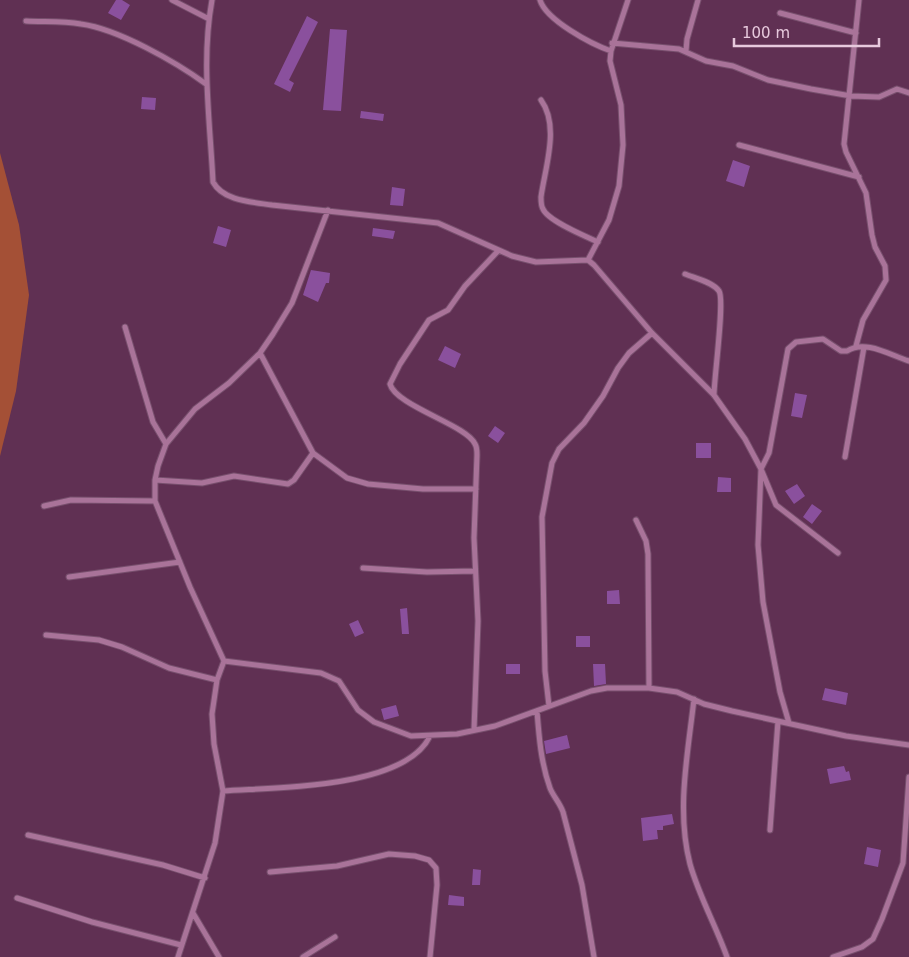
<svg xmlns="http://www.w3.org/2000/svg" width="909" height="957" font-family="'DejaVu Sans',sans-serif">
  <rect width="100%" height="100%" fill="#603053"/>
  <path fill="#a45036" d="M0,153L19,225L29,295L16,391L0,456Z"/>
  <path fill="#8a509d" d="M116,0H122L130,5L121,20L108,13Z
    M307,16L318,22L289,80L294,83L290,92L274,84Z
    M330,29L347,30L341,111L323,110Z
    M142,97L156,98L155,110L141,109Z
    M361,111L384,114L383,121L360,118Z
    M733,160L750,166L744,187L726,181Z
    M392,187L405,189L403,206L390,205Z
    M218,226L231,230L226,247L213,243Z
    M373,228L395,231L393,239L372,236Z
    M311,270L330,273L329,283H326L318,302L303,295Z
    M445,346L461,354L455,368L438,360Z
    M795,393L807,395L802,418L791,416Z
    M495,426L505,433L498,443L488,436Z
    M696,443H711V458H696Z
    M718,477L731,478V492H717Z
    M797,484L805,496L794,504L785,491Z
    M812,504L822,511L812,524L803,517Z
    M619,590L620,604H607V591Z
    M407,608L409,634H402L400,609Z
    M358,620L364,633L355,637L349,624Z
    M576,636H590V647H576Z
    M506,664H520V674H506Z
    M593,664H605L606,684L594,686Z
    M825,688L848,693L846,705L822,700Z
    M396,705L399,716L384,720L381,709Z
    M567,735L570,748L546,754L544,741Z
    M844,766L846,772L849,771L851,780L830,784L827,769Z
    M672,814L674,824L663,826V830H657L658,839L643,841L641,818Z
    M867,847L881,850L878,867L864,864Z
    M473,869L481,870L480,885H472Z
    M449,895L464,897V906L448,905Z"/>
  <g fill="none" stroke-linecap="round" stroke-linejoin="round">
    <g stroke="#774f6d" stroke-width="7">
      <path id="street" d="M172,0L209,19
        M212,0C201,60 210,121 213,182C223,201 252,202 272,205L438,223L512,256L536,262L588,260L594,265L652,333L714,395L745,439L761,469L776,505L838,553
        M540,0C546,20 591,44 611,51
        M780,13L856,33
        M26,21C44,22 63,21 81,24C118,29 176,62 206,84
        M612,43L679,49L706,61L733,66L768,80L811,89L851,96L879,97L897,89L909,93
        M686,51L687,39L698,0
        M541,100C560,126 545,168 541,197C541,201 541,206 543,209C548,221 585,236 598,242
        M739,145L859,177
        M588,260L609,220L619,186L623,145L621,105L610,61L611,51L628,0
        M685,274C695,278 713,282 719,291C725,300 714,378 714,395
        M125,327L153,422L166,444
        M856,346L863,320L886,280L885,266L875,247L872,235L866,193L846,152L844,144L859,0
        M260,353L313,453L347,478L368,484L423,489H476
        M845,457L864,347
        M155,480L202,483L234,476L288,484L294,480L313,453
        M44,506L71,500L155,501
        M636,520L646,541L648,554L649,688
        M363,568L427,572L475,571
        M69,577L180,562
        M46,635L99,640L122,647L169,668L217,680
        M224,661L321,673L339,681L358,710L374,722L411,736L457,734L495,726L591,691L607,688H649L677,692L704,704L732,711L846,736L909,745
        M694,699C688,753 676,810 690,864C699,896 716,926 727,957
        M549,706L545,671L542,517L552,463L559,449L584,423L603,396L618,368L629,353L652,333
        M537,711C539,737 541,763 550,788C553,796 560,803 563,812L582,885L594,957
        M789,723L780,692L763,602L758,545L761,469L769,453L788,349L796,342L823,339L841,351H847C865,339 890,355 909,361
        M474,730L478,621L474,538L477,455C477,452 477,447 475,444C467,425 396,406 390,384L400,364L429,320L448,310L465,286L498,251
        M223,791C275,787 405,789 430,736
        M770,830L778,721
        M28,835L163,865L205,878
        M270,872L337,866L389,854L415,856L429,860L436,868L437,885L430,957
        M17,898L92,922L181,945
        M193,913L219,957
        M178,957L215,843L223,791L214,744L212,714L217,680L224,661L190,587L155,501V480L158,466L166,444L195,409L229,383L260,353L273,334L292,303L328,210
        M303,957L335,937
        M833,957L862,947L873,939L882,919L903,863L909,777"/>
    </g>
    <use href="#street" stroke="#a97399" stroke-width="5"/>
  </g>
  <path d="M734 38v8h145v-8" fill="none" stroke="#e7c9dd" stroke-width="2.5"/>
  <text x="742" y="38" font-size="15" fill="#e7c9dd" stroke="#603053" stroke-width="4" paint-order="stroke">100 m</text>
</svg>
